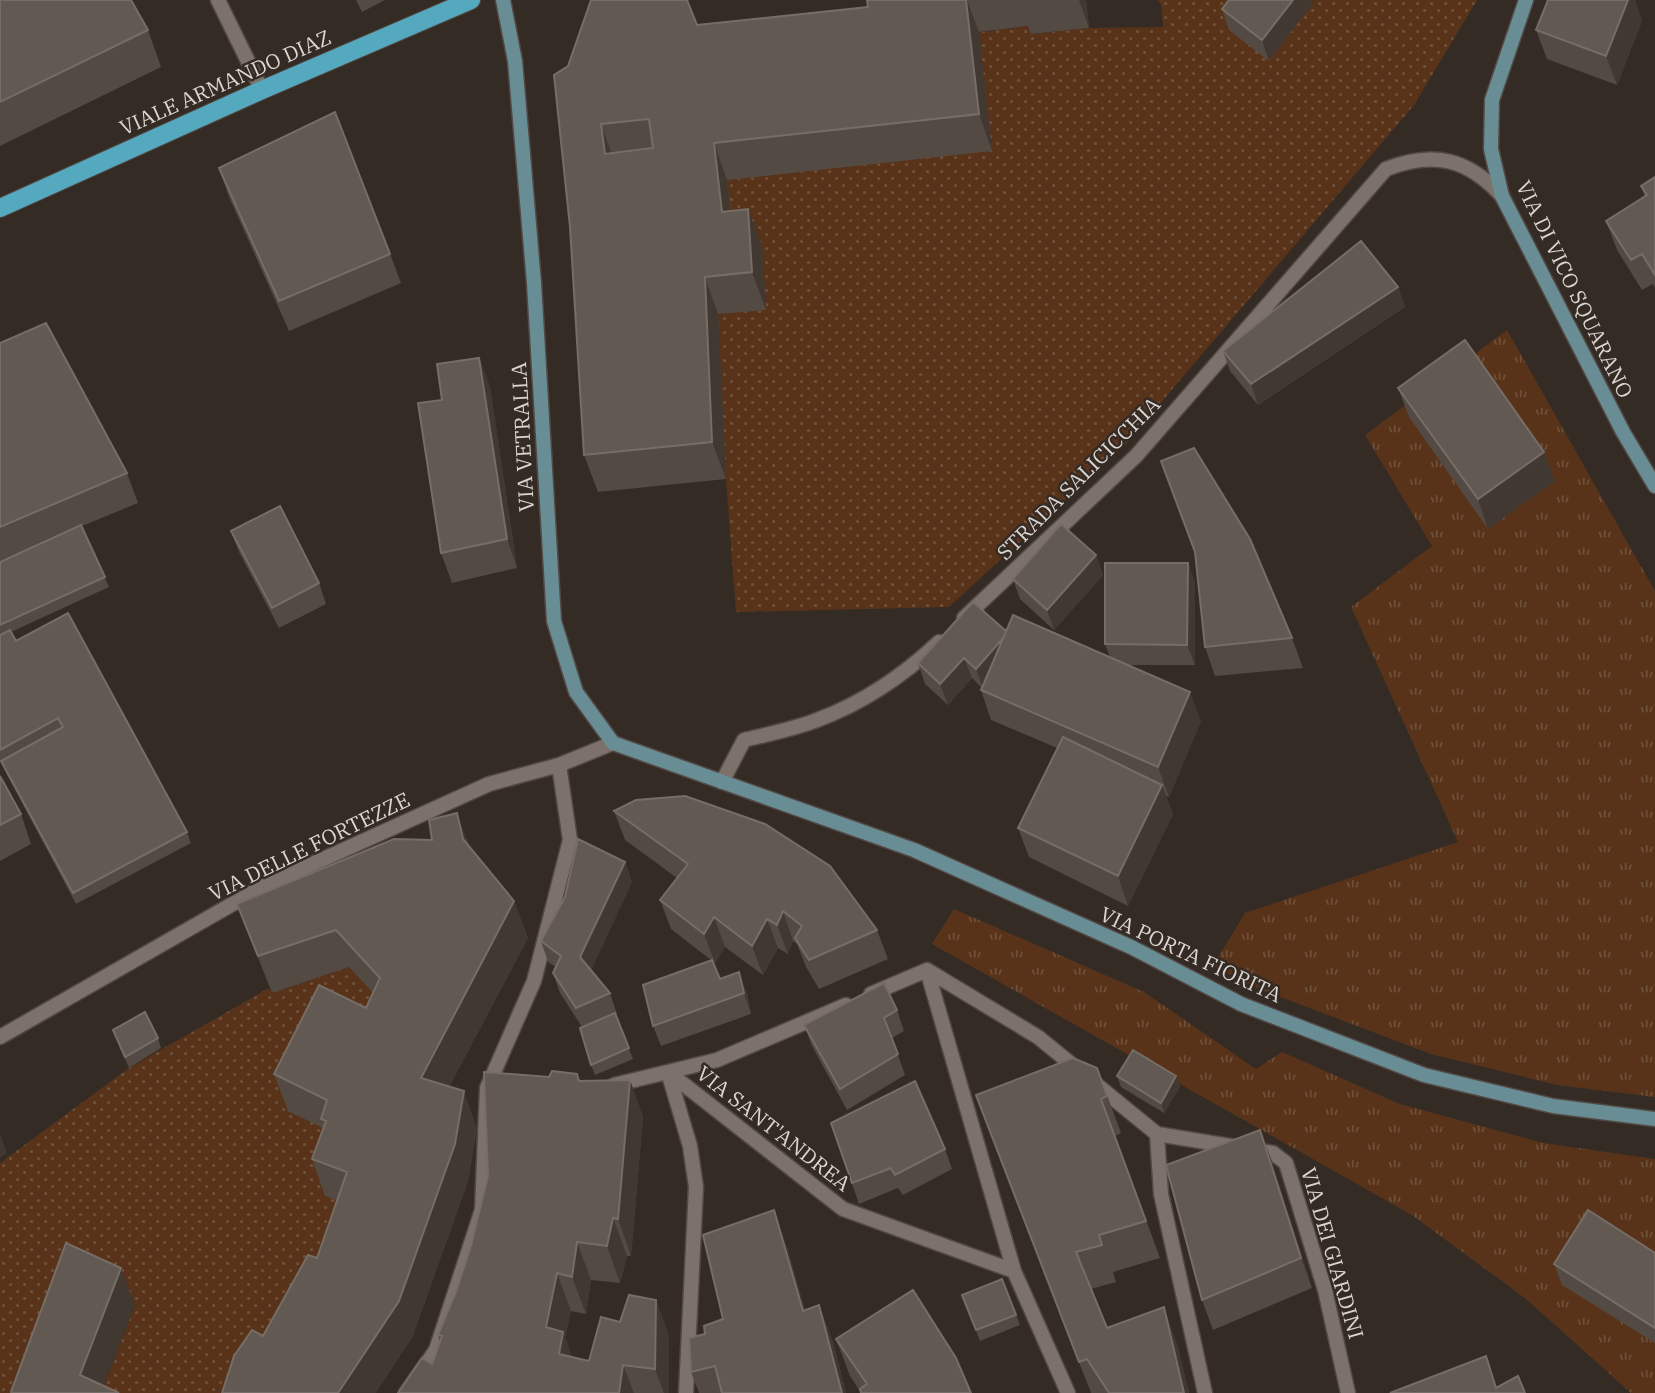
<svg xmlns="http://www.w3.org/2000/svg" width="1655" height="1393" font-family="'IBM Plex Serif',serif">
  <defs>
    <pattern id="grass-tufts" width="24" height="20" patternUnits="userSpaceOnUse" patternTransform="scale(1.75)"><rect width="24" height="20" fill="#583319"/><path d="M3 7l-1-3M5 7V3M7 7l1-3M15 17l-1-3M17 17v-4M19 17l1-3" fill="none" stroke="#6f5039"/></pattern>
    <pattern id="garden-dots" width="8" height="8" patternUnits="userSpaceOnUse" patternTransform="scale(1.75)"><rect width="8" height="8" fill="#583319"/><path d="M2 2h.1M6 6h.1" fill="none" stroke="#6f5039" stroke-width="1.8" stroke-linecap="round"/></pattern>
  </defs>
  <rect width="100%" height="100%" fill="#342b25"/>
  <path fill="url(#grass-tufts)" d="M1507,330L1655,591V1097L1557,1085L1431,1054L1249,985L1213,966L1245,913L1458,842L1351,607L1432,546L1365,435Z
    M954,909L1144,992L1256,1069L1282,1052L1400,1104L1543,1143L1655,1159V1393H1631L1526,1299L1412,1215L932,944Z"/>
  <path fill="url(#garden-dots)" d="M1157,0H1477L1414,105L1124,446L949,607L736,612L726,479L718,314L766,309L762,247L735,249L727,180L974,33L1030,26L1032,34L1089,28L1163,27L1161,4Z
    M349,967L394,1015L341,1137L360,1209L248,1393H101L135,1305L38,1393H0V1163L129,1068L269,988L272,993Z"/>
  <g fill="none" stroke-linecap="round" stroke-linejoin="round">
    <g stroke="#524945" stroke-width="17">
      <path id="lane" d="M927,970L1038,1037L1157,1134L1273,1153L1286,1163L1325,1290L1348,1393
        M927,970L1014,1271L1068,1393
        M871,994L927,970
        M668,1072L843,1209L1014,1271
        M668,1072L690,1146L696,1187L686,1393
        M614,1085L717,1060L846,1005
        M1157,1134L1161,1194L1205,1393"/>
    </g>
    <g stroke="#524945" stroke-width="17">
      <path id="street" d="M218,0L262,90
        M964,618L1136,456L1386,169C1434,150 1468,159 1502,196
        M722,782L744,740C769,734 794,729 817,720C863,703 904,675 939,642
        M0,1037L264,886L489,784L559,765L613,743
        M406,1393L436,1350L482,1210L487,1088L534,981L570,840L559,765"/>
    </g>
    <g stroke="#524945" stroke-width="17">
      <path id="secondary" d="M503,0L515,61L534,283L554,621L576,692L613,743L914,850L1131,947L1241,1004L1424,1075L1553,1106L1655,1119
        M1526,0L1492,100L1491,149L1502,196L1623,432L1655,486"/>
    </g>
    <g stroke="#524945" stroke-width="20">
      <path id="primary" d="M0,208L262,90L471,0"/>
    </g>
    <use href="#lane" stroke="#7d726b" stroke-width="14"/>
    <use href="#street" stroke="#7d726b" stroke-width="14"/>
    <use href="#secondary" stroke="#698d95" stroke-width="14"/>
    <use href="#primary" stroke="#54a9be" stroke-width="18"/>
  </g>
  <path fill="#544a44" d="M0,0L148,30L161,67L0,146Z
    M356,0H385L362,12Z
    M867,0H1086L1089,28L1031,34L1028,26L979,32L992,151L727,180L731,211L762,246L766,310L718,314L726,479L598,492L584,455L570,227L554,75L697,25L868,7Z
    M1548,0H1635L1642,21L1617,85L1547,59L1536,30Z
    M1313,3L1269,61L1229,30L1222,9Z
    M219,168L390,254L401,283L289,331L229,197Z
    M1655,177V288L1653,284L1642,290L1617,250L1606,221L1645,197L1641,186Z
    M1398,287L1405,307L1258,405L1230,371L1223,351Z
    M0,343L127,473L138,503L82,526L109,587L11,632L16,641L187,832L191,843L76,904L5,771L1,762H0V562L19,553L0,561Z
    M479,358L490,387L517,568L452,583L441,553Z
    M1398,388L1544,452L1555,481L1488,529L1409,417Z
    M231,531L319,583L326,604L279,628L239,552Z
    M1096,555L1103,575L1054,630L1020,599L1013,579Z
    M1188,563L1195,583V665H1128L1201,721L1169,797L1166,796L1173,814L1128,906L1029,857L1018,828L1057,748L991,720L981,690L982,688L972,678L948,705L925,684L918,663L1006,631L1110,657L1105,644Z
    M1292,638L1303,668L1215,676L1205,647Z
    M0,776L21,814L31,844L0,861Z
    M614,811L877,930L888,959L819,989L806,967L797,944L793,941L788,954L778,948L763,975L725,947L715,963L713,962L720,979L747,993L751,1014L661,1046L653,1026L711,960L671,929L660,900L677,878L625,840Z
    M470,848L514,901L528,938L449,1087L477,1128L468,1181L412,1338L263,1336L317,1258L337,1200L325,1196L312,1159L323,1128L288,1111L274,1074L366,1008L373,993L349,967L272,993L237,904Z
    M625,862L632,882L591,970L610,993L617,1014L616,1015L633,1059L595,1075L591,1065L582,1027L560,993L553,973L556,967L548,962L541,941Z
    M897,1010L904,1031L892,1038L905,1075L847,1110L812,1046L804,1025Z
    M113,1030L158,1038L161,1048L129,1068Z
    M1097,1068L1121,1133L1115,1136L1160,1258L1113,1272L1116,1282L1091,1289L1107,1328L1177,1344L1189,1393H1091L976,1095Z
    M577,1074L580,1081L630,1080L643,1117L631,1256H627L620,1283L591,1280L586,1314L571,1311L565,1337L572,1357L589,1361L620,1322L656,1300L669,1337V1393H398L432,1364L440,1342L438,1335L549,1077Z
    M1117,1076H1176L1180,1087L1164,1113L1121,1087Z
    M831,1123L945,1149L952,1169L903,1195L898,1188L859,1204Z
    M1260,1130L1271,1159L1312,1288L1213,1330L1202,1300Z
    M787,1247L805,1310L819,1305L833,1342L846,1393H699L691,1372L705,1334L723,1319Z
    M1655,1253V1343L1562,1285L1554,1264Z
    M1002,1279L1020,1325L980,1341L962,1295Z
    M836,1339L971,1393H861L850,1376Z"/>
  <path fill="#413831" d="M966,0H967L979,32L992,151L979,114Z
    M1079,0H1086L1089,28Z
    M1293,0H1312L1313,3L1269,61L1262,40Z
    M1623,0H1635L1642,21L1617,85L1606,56Z
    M601,124L614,161L605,154Z
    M714,143L727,180L735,249L722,212Z
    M748,209L762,246L766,310L752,272Z
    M705,277L718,314L726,479L712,442Z
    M1398,287L1405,307L1258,405L1251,384Z
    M479,358L490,387L517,568L507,539Z
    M1544,452L1555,481L1488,529L1478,499Z
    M1096,555L1103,575L1054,630L1047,610Z
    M1188,563L1195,583V665L1187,645Z
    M1008,633L983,689L976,669Z
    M964,658L972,678L948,705L940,684Z
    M1190,692L1201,721L1169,797L1158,767Z
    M1162,785L1173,814L1128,906L1118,876Z
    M457,813L471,850L463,839Z
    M625,862L632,882L588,978L580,957Z
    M514,901L528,938L434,1115L421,1078Z
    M783,911L793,941L788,954L777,925Z
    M714,917L725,947L715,963L704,934Z
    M767,919L778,948L763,975L752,946Z
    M739,972L747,993L751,1014L744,993Z
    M1176,1076L1180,1087L1164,1113L1161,1103Z
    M630,1080L643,1117L631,1256L618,1219Z
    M464,1091L477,1128L468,1181L412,1338L376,1393H338Z
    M1260,1130L1271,1159L1312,1288L1301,1258Z
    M0,1133L7,1153L0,1158Z
    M774,1210L787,1247L816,1348L803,1311Z
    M613,1218L627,1256L620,1283L607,1246Z
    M577,1242L591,1280L586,1314L572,1277Z
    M121,1268L135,1305L101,1393L80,1375Z
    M557,1273L571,1311L565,1337L577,1369L561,1358L546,1327Z
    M656,1300L669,1337V1393H664L655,1369Z
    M819,1305L833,1342L846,1393H842Z
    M1164,1307L1177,1344L1189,1393H1184Z
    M623,1365L634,1393H619Z"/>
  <path fill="#635953" stroke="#766d67" stroke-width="2" fill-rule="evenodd" d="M0,0H131L148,30L0,102Z
    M591,0H687L697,25L868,7L867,0H966L979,114L714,143L722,212L748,209L752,272L705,277L712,442L584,455L570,227L554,75L568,66ZM649,119L653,148L605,154L601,124Z
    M1229,0H1293L1262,40L1222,9Z
    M1548,0H1628L1606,56L1536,30Z
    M335,112L390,254L279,301L219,168Z
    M1655,177V275L1642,254L1631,260L1606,221L1647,195L1641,186Z
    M1361,241L1398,287L1251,384L1223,351Z
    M46,323L127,473L0,527V343Z
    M1465,340L1544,452L1478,499L1398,388Z
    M479,358L507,539L441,553L418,403L442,400L437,364Z
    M1194,448L1250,539L1292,638L1205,647L1195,552L1161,461Z
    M280,506L319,583L272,608L231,531Z
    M1061,524L1096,555L1047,610L1013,579Z
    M81,525L105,577L0,625V562Z
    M1105,563H1188L1187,645L1105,644Z
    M973,602L1006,631L1004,637L976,669L964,658L940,684L918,663Z
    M68,613L187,832L73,893L1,761L63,727L58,718L0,750V635L10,630L16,641Z
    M1013,615L1190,692L1158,767L981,690Z
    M1063,737L1162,785L1118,876L1018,828Z
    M0,776L21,814L0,825Z
    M685,796L765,824L830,866L877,930L809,960L795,938L802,926L783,911L777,925L767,919L752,946L714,917L704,934L660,900L688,864L614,811L636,800Z
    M457,813L463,839L514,901L421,1078L464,1091L455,1144L399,1301L338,1393H222L234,1356L252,1330L263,1336L308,1255L317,1258L347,1172L312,1159L326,1121L321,1119L327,1100L274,1074L319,985L366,1008L380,978L336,930L258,956L237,904L394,839L432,840L429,820Z
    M578,839L625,862L580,957L610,993L576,1008L553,973L561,956L541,941L565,897Z
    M712,960L720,979L739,972L744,993L653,1026L643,985Z
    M884,983L897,1010L884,1018L898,1054L840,1089L804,1025Z
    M145,1012L158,1038L125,1057L113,1030Z
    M615,1013L629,1048L591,1065L580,1028Z
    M1133,1050L1176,1076L1161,1103L1117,1076Z
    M1073,1058L1097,1068L1107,1096L1101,1099L1146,1221L1099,1235L1102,1245L1076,1252L1107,1328L1164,1307L1184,1393H1109L1087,1359L1079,1362L976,1095Z
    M552,1071L577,1074L579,1081L630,1080L618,1219L613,1218L607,1246L577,1242L572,1277L557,1273L546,1327L563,1332L559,1354L589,1361L601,1317L620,1322L629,1295L656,1300L655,1369L623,1365L619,1393H398L422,1358L432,1364L442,1336L438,1335L456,1292L471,1246L488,1176L484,1072L549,1077Z
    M915,1081L945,1149L895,1175L891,1168L852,1183L831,1123Z
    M1260,1130L1301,1258L1202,1300L1166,1165Z
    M774,1210L803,1311L819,1305L842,1393H722L715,1366L691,1372L689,1338L705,1334L704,1326L723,1319L703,1235Z
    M1588,1210L1655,1253V1328L1554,1264Z
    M66,1243L121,1268L80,1375L119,1393H14L11,1392Z
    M1002,1279L1016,1315L976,1330L962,1295Z
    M913,1290L956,1358L971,1393H861L860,1389L867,1384L836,1339Z
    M1486,1356L1496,1388L1518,1376L1525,1393H1390Z"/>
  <g text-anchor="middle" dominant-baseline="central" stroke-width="5" stroke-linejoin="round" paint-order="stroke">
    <g font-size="21" fill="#dcd5d1" stroke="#342b25">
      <text transform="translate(225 82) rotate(-24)">VIALE ARMANDO DIAZ</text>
      <text transform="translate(1575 289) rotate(64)">VIA DI VICO SQUARANO</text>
      <text transform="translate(522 437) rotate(-93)">VIA VETRALLA</text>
      <text transform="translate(1078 478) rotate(-45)">STRADA SALICICCHIA</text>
      <text transform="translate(309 846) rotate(-26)">VIA DELLE FORTEZZE</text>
      <text transform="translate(1191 954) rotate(25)">VIA PORTA FIORITA</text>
      <text transform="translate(774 1128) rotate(38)">VIA SANT'ANDREA</text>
      <text transform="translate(1333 1253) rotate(74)">VIA DEI GIARDINI</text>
    </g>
  </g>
</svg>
